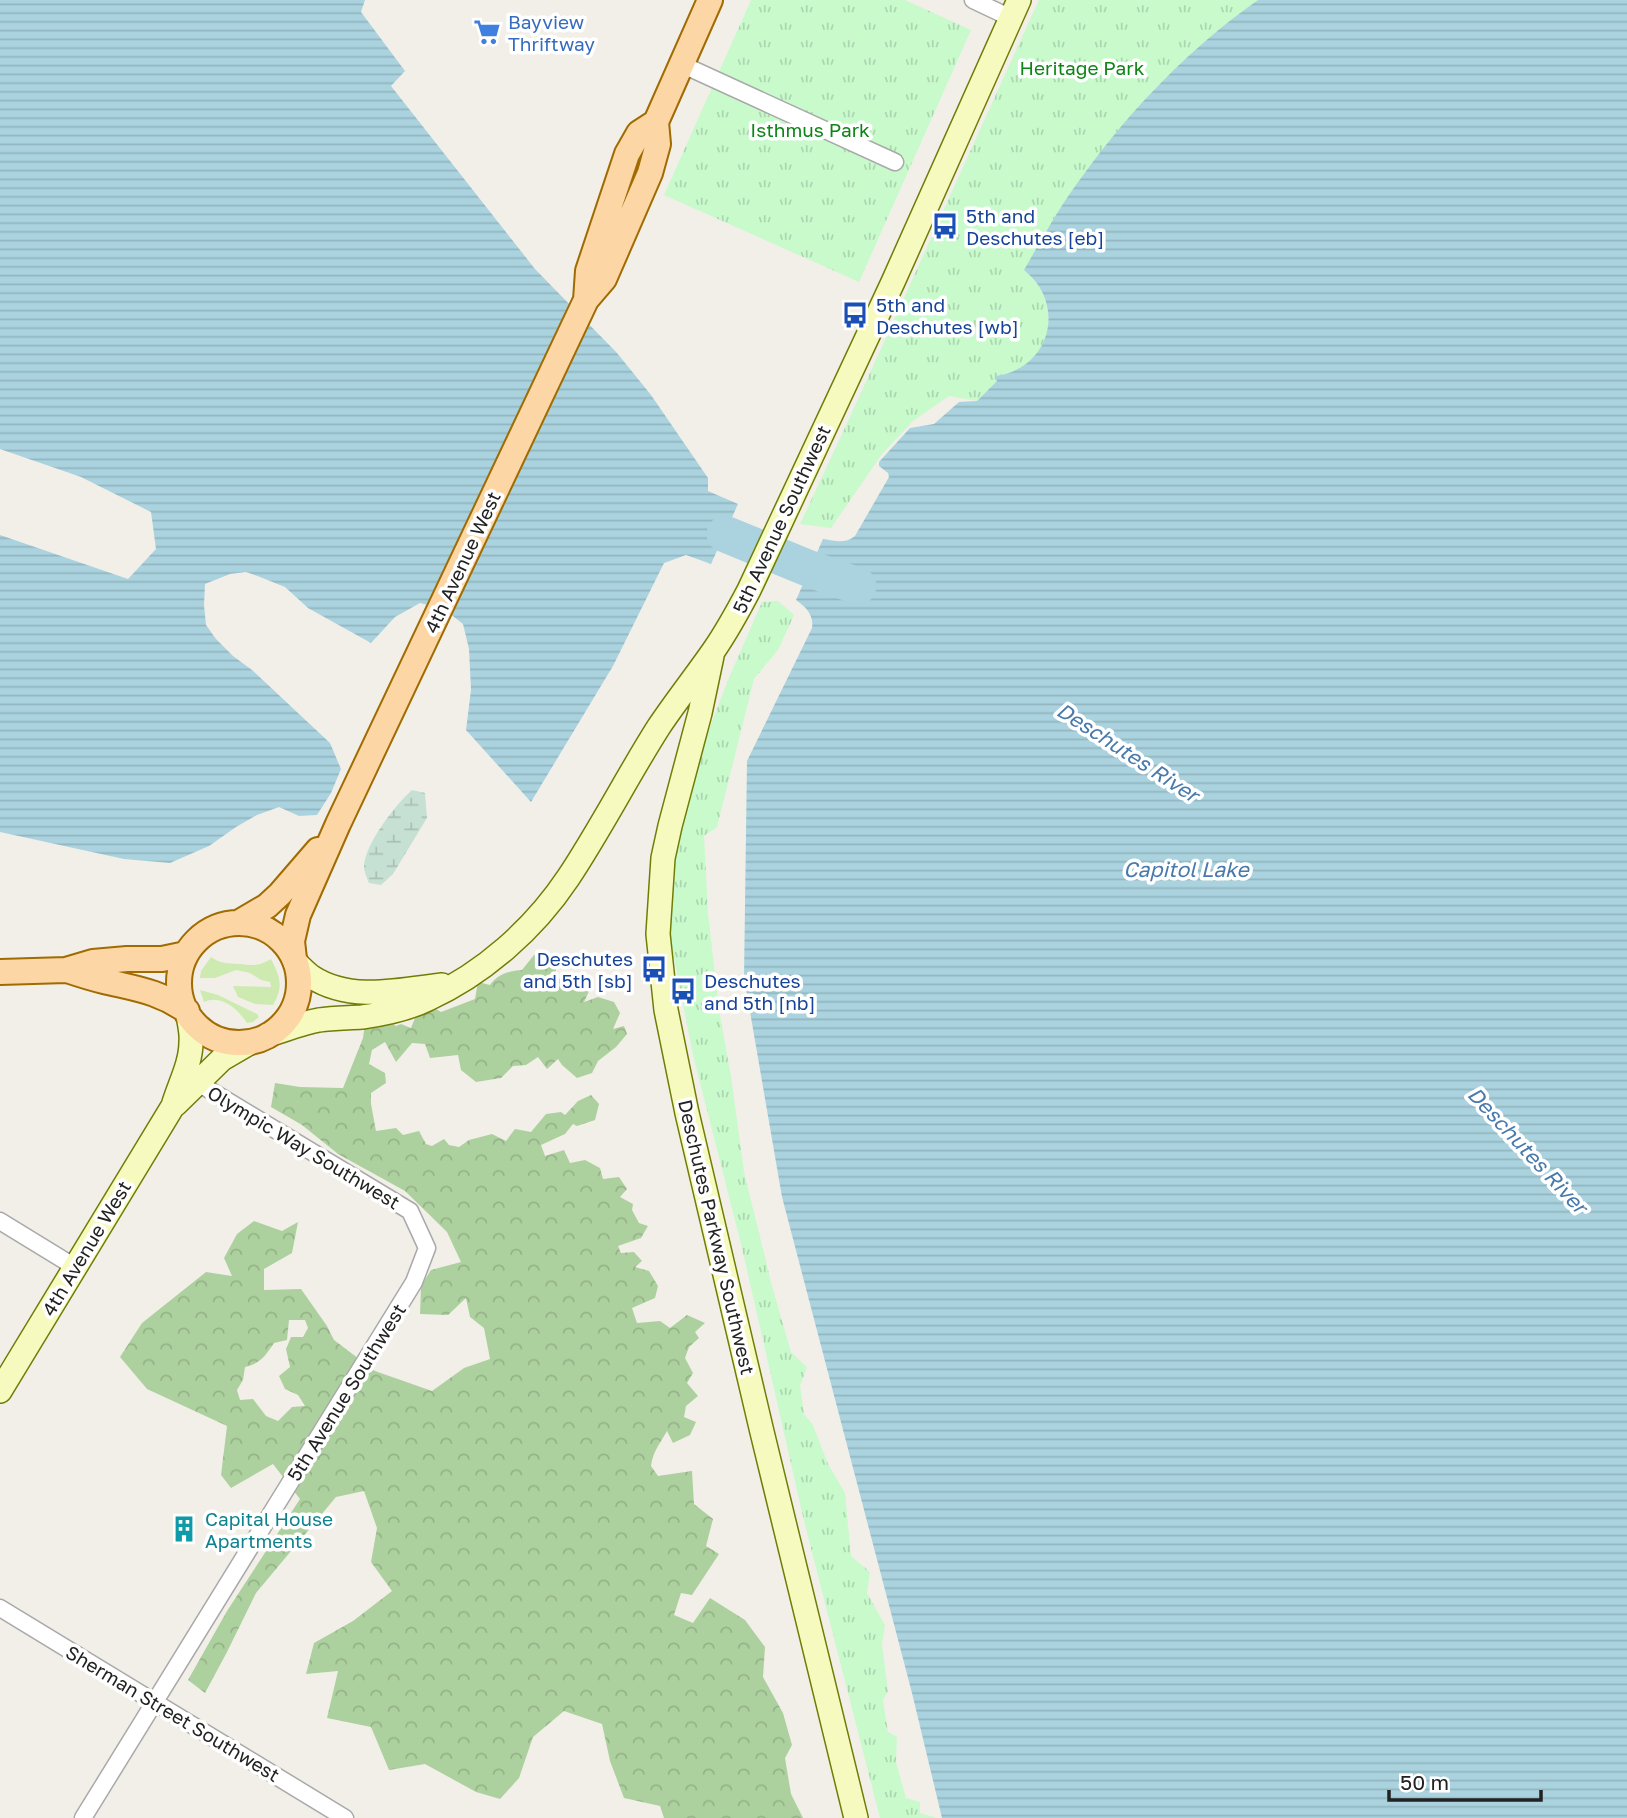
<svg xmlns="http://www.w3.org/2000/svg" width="1627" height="1818" font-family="'Golos Text',sans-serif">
  <defs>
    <pattern id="forest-crowns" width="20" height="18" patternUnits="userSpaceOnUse" patternTransform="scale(1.75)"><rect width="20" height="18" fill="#add19e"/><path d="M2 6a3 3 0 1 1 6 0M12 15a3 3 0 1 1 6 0" fill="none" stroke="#95b388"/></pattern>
    <pattern id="wetland-marsh" width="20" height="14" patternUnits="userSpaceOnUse" patternTransform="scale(1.75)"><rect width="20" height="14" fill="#c6e0d4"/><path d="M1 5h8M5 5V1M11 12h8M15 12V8" fill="none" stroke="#aac0b6"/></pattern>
    <pattern id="park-tufts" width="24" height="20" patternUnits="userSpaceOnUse" patternTransform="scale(1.75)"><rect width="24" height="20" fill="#c8facc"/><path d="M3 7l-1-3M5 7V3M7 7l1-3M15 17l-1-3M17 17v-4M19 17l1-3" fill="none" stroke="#acd6af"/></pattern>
    <pattern id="water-rules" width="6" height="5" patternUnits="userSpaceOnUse" patternTransform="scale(1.75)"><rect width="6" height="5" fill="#aad3df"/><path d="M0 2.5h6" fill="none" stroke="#92b5bf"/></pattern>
  </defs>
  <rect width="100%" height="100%" fill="#f2efe9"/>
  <path fill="url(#forest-crowns)" fill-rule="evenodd" d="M539,953L552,958L556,969L555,981L571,972L584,975L591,987L584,1002L598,997L614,1002L620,1013L613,1029L624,1026L627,1034L616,1047L598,1061L592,1073L577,1078L562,1065L558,1059L547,1069L538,1057L526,1065L513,1066L501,1078L476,1082L461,1070L458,1055L430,1058L425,1044L412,1043L396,1062L385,1042L372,1050L369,1064L385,1073L386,1083L371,1093V1104L376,1131L396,1128L403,1135L419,1131L426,1144L432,1146L444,1139L449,1145L459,1147L469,1140L492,1134L506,1141L515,1129L531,1132L546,1114L561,1112L565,1115L578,1101L591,1095L599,1104L595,1120L577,1126L573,1124L565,1134L541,1145L545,1156L564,1150L570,1163L585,1160L600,1168L603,1179L619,1177L627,1189L620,1197L633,1204L632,1210L639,1223L648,1226L641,1238L618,1246L621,1253L634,1252L642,1261L635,1267L649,1271L658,1286L655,1298L632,1308L637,1323L660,1321L670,1328L687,1315L705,1323L695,1332L699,1338L689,1347L685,1358L693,1373L687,1383L698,1396L686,1406L684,1417L696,1422L690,1435L673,1443L667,1431C660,1444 653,1451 651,1466L658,1476L692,1471L694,1504L713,1519L706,1546L719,1554L692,1595L681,1593L674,1615L693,1623L710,1598L745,1620L765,1647L763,1677L783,1713L792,1745L785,1758L791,1794L803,1818H664L660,1806L624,1798L610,1761L602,1724L564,1711L533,1737L519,1778L500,1799L476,1792L425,1764L389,1770L371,1727L327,1718L338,1671L306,1674L314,1643L353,1621L392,1591L371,1562L377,1528L364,1491L336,1497L256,1593L227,1652L205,1693L188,1680L227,1611L300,1499L273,1464L231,1488L221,1475L227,1426L147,1389L120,1357L142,1323L206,1272L232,1276L224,1258L237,1234L254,1221L282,1231L298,1222L292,1253L264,1269V1290L301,1289L327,1326L334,1340L375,1371L432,1391L464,1368L490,1359L484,1328L470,1317L466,1298L448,1315L420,1314L421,1286L431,1270L461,1262L447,1232L405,1191L338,1154L302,1125L271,1107L275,1083L300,1087L343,1088L363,1038L365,1022L383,1017L396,1026L401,1024L411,1028L419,1008L429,1005L441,1012L475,999L478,982L490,985C498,974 509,971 522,970L534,955ZM289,1320H305L308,1328L303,1337H291L286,1349L290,1367L279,1376L285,1389L298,1395L305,1406L292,1407L278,1421L266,1416L253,1399L240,1400L237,1390L243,1380L245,1367C260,1364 266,1355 274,1343L287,1340Z"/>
  <path fill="url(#wetland-marsh)" d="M412,790L425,793L427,818L393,874L381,885L369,883C367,878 364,871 364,867C364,845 396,804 412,790Z"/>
  <path fill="url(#park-tufts)" d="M751,0H905L971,30L859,282L664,195Z
    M1039,0H1258L1216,32L1153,90L1030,275C1065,313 1049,369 996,376L997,381L977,401L949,396L913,421L882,454L831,528L800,524C882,350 959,174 1039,0Z
    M778,601L794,615L778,650L754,679L717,827L704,836L708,913L719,1010L731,1076L744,1172L772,1286L791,1352L807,1367L800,1386L804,1414L813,1425L828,1464L845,1493L851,1556L870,1572L867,1593L885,1625L882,1645L888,1691L883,1700L888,1732L897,1737L896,1762L906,1798L920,1802V1813L937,1818H880L804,1521L742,1248L693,1055L671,943L672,882L681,816L697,761L728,680L762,602Z"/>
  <path fill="#cdebb0" d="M211,957C221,964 227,963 238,964C254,965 257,967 271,959C280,977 284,986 273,1005L255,1004L238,997L233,986L271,987L270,982L261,980L250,973L236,970L215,978H200L201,971Z
    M200,990L218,995L257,1014L259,1017L253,1022L247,1023C238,1009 221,994 204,1002Z"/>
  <path fill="url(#water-rules)" d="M0,0H365L361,12L405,71L391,86L535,269L617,353L651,395L708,478V491L738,504L711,564L686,555L664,563L613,666L531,802L466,730L471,690L469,649L463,624L444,609L420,603L395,617L371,643L308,608L285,587L260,577L246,572L230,574L205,584L204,605L206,625L216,639L233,656L252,670L330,743L341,769L331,793L317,815L299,816L279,807L257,815L236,827L209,846L170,863L124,859L0,832V535L128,579L156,549L151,512L81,477L0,449Z
    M1258,0H1627V1818H942L912,1693L782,1197L744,977L747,761L812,628C814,615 806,607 796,600L823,539C836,541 845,544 855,536L889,477L888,473L879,466V462L910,428L934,424L959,402L977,401L997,381L995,376C1051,369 1067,304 1024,270C1043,237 1061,204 1084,174C1132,108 1191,47 1258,0Z"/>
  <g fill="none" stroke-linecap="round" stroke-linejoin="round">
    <path stroke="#aad3df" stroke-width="37" d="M725,534L810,569L858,586"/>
    <g stroke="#a9a9a9" stroke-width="19">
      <path id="street" d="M973,0L1011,18
        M681,64L895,162
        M0,1221L75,1267
        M0,1608L345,1818
        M83,1818L414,1282L427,1248L410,1211L198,1083"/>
    </g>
    <g stroke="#707d05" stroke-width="26">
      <path id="secondary" d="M712,656L700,713L670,826L663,858L658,934L666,1010L687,1113L762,1432L856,1818
        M295,962C301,967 306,973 312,977C350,1002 400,990 442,985
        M268,1035C285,1030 302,1023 319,1020C333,1018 347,1018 362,1017C384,1014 408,1009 428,999C483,974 534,929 568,878C600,830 627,777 658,728C676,701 696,676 714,650C727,631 738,611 749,590L893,282L1019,0
        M176,1104L222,1059L251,1042
        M0,1391L173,1106C179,1085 191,1064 191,1042C192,1033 189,1023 188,1014"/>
    </g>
    <g stroke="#a06b00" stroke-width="28">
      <path id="primary" d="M586,300L588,271L627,154L639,133L656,122
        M238,923L267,906L280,894L318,850
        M179 983a60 60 0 1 1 120 0a60 60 0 1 1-120 0Z
        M294,959L292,941L298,915L338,824L586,300L604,279L650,173L658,144L656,122L710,0
        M67,970C79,974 91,978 104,981C137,989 158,991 187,1011
        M0,972L66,970L93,962L127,959H162L186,954"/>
    </g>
    <use href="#street" stroke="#fff" stroke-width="16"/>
    <use href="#secondary" stroke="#f7fabf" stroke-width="23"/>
    <use href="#primary" stroke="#fcd6a4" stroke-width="24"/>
  </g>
  <defs>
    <g id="supermarket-bare" transform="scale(2.1)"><path d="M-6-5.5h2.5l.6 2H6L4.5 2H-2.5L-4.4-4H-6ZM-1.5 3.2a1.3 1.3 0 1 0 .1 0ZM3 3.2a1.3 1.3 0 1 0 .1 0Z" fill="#3f7fe0" stroke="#fff" stroke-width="2.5" paint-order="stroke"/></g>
    <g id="bus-bare" transform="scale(2.1)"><path d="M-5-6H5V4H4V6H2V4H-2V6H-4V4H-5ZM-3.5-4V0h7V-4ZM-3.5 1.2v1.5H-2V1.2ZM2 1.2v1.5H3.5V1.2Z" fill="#1a4fb4" stroke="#fff" stroke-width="2.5" paint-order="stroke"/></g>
    <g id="building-bare" transform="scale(2.1)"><path d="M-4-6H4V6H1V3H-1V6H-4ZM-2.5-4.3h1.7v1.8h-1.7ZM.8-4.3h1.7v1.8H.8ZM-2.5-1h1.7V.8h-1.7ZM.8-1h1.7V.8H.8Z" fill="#0f9aa8" stroke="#fff" stroke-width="2.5" paint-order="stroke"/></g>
  </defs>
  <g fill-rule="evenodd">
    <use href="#supermarket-bare" x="487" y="32"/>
    <use href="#bus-bare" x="945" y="226"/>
    <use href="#bus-bare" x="855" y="315"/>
    <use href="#bus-bare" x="654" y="969"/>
    <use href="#bus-bare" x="683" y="991"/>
    <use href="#building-bare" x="184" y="1529"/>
  </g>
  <g text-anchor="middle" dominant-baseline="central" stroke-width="7" stroke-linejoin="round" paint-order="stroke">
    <g font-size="19" fill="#366cbe" stroke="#fff" text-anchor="start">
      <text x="508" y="21">Bayview<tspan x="508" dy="22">Thriftway</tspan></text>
    </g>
    <g font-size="19" fill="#0c8416" stroke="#fff">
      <text x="1082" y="67">Heritage Park</text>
      <text x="810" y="129">Isthmus Park</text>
    </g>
    <g font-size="19" fill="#164399" stroke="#fff" text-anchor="start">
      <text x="966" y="215">5th and<tspan x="966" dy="22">Deschutes [eb]</tspan></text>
      <text x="876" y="304">5th and<tspan x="876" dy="22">Deschutes [wb]</tspan></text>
      <text x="633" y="958" text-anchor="end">Deschutes<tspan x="633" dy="22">and 5th [sb]</tspan></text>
      <text x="704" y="980">Deschutes<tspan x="704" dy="22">and 5th [nb]</tspan></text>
    </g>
    <g font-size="19" fill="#222" stroke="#fff">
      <text transform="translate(781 519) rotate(-65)">5th Avenue Southwest</text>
      <text transform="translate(462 562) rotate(-65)">4th Avenue West</text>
      <text transform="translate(304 1147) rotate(31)">Olympic Way Southwest</text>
      <text transform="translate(717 1237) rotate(77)">Deschutes Parkway Southwest</text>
      <text transform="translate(86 1248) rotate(-59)">4th Avenue West</text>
      <text transform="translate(346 1392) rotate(-58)">5th Avenue Southwest</text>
      <text transform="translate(173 1713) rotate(31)">Sherman Street Southwest</text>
    </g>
    <g font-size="19" fill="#0d838f" stroke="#fff" text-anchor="start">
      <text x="205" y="1518">Capital House<tspan x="205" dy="22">Apartments</tspan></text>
    </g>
    <g font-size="21" font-style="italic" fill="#4a7aab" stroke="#fff">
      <text transform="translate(1128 752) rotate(33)">Deschutes River</text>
      <text x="1186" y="869">Capitol Lake</text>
      <text transform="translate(1528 1150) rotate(47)">Deschutes River</text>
    </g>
  </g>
  <path d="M1389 1790v10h152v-10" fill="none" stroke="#222222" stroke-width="3.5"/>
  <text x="1400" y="1790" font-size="21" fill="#222222" stroke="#ffffff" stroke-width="5" paint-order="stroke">50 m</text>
</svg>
